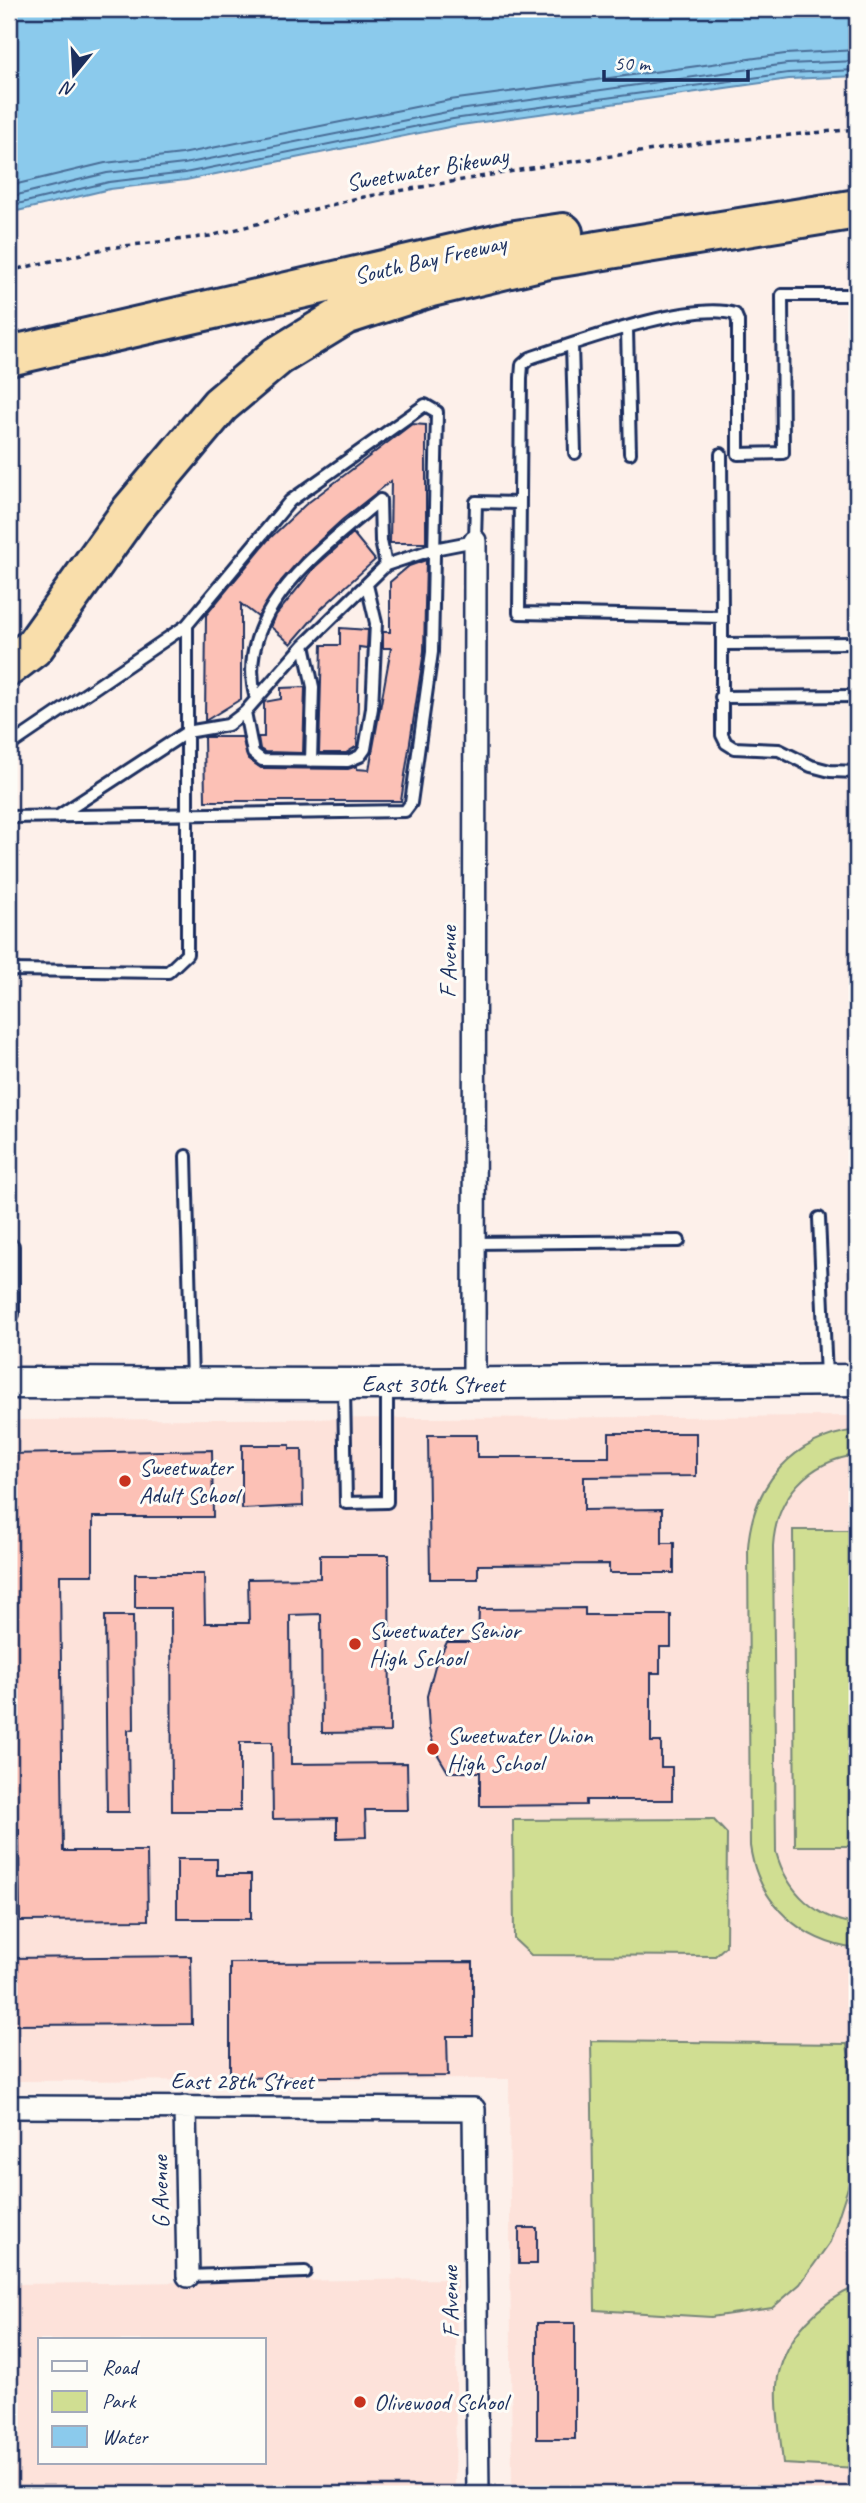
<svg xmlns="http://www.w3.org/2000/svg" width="866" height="2503" font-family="Caveat,sans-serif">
  <rect width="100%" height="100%" fill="#fdf0ea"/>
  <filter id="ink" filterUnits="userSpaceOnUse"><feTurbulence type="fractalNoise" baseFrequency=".0143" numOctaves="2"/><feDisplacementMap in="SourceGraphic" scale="14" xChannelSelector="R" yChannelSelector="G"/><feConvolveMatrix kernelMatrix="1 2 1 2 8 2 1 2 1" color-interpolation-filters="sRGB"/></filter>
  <g filter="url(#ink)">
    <path fill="#fde2da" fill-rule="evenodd" d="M857,1416V2494H512L509,2079L9,2081V1420Z
      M457,2279L455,2494H9V2284ZM40,2340H264V2463H40Z"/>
    <path fill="#d0de92" stroke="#768678" stroke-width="2" d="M857,1430V1455C808,1461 776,1497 773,1546L776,1852C787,1892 816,1919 857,1924V1949C801,1942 758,1903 750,1846L748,1547C753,1483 793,1438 857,1430Z
      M793,1530H857V1846H795Z
      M713,1819L727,1834L726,1946L715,1956L531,1955L514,1939L513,1820Z
      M591,2041L847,2044L857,2118L850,2181L830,2242L800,2284L772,2308L711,2317L595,2310Z
      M857,2286V2468L783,2464C781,2439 774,2400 778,2377C787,2334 819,2303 857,2286Z"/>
    <path fill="#8bcaec" stroke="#5e8cb3" stroke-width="2" d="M9,9H857V76L789,79L454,126L186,180L110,189L9,213Z"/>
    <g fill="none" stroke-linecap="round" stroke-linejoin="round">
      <path stroke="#486d97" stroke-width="2" d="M9,186L105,163L182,154L450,100L785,54L857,50
        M9,197L107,173L184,164L452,111L787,64L857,61
        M9,206L109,182L185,173L453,119L788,73L857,70"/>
    </g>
    <path fill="#fcc1b6" stroke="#1b2f5e" stroke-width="2" d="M412,424L426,425V543H390L391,481L342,520L303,556L281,581L258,617L241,604V699L205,721L206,615L268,540L305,505Z
      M353,533L375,560L322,608L291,644L271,627L276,615L315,567Z
      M426,560L424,651L401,801H205L204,737H242L248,759L261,768L348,769L357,766V769L369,770L391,648H383V632H390V582L409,566Z
      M340,628L368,630L367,648L359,647L357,746L346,753H319L322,645H340Z
      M305,687L303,753L265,752L260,749L258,737H264V702L281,699V688Z
      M609,1433H696V1476L584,1477V1510L662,1509V1543H674V1573H609V1564L478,1565V1579H430L428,1435H477V1457H609Z
      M242,1445H290V1449H302L303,1506L242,1509Z
      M212,1450L213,1517H93V1575H60L63,1851H147L148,1920L20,1921L19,1830H9V1454Z
      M320,1555H389L390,1732L322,1733L321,1614L290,1615L291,1764L407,1763L408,1810H365L366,1837L337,1838V1818L273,1819L272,1742H240V1811H172L171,1608H135V1574H204L205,1623H249L248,1579L320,1578Z
      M585,1608V1615H671V1647H660V1673H651V1742H661V1767H672V1800H586V1805L480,1806V1772H448L435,1750L429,1729L427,1696L435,1666L447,1642H478L479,1609Z
      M105,1616H133L134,1729L128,1730L129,1812H107Z
      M177,1859H217V1875H251V1919H177Z
      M191,1956L192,2024L9,2025V1958Z
      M473,1962V2036H447L448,2076L230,2078V1963Z
      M519,2228H537V2264H519Z
      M537,2323H575V2439H537Z"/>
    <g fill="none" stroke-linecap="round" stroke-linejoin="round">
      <g stroke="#1b2f5e" stroke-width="16">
        <path id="lane" d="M857,295H782L783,453L738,454V321L735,314C691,300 576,343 530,358L522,365L521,378L519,613L722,617V735L726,743L734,748L779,750L811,766L830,771L857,772
          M627,329L630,453
          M572,345L575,453
          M721,454L722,617
          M722,644L857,643
          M304,645L313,687L311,761
          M721,697L857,696
          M256,699C232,612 322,549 380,500L381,541L386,565
          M245,712L253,753L262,760L348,761L360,756L365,749L372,708L376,623L367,585
          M9,746L187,625V954L168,972L9,970
          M9,817L405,811L411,803L432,652L437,412L425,405L290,501L187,625
          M57,817L187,732L228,725L245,712L304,645L386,565L434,549L475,541L476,502L519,503
          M186,1156L192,1382
          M819,1218L826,1377
          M474,1243L679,1241
          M9,1246H13V1314L9,1319
          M344,1387L346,1503L387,1502V1385
          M188,2276L305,2272"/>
      </g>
      <g stroke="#1b2f5e" stroke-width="26">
        <path id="street" d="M474,1384L475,541
          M9,2107L474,2109L478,2494
          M185,2107L188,2276"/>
      </g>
      <g stroke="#1b2f5e" stroke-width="35">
        <path id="secondary" d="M9,1383L387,1384L857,1380"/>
      </g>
      <g stroke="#1b2f5e" stroke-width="44">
        <path id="highway" d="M9,356L509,241L563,233
          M9,666L34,647L131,511L220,405L278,356L345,315L431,287L548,259L857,209"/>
      </g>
      <path stroke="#1b2f5e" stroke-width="3.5" stroke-dasharray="5 5" stroke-linecap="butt" d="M9,271L107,248L210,236L358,198L549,165L702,143L857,129"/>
      <use href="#lane" stroke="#fdfcf7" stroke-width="10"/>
      <use href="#street" stroke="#fdfcf7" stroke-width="21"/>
      <use href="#secondary" stroke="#fdfcf7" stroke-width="30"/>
      <use href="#highway" stroke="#f9deab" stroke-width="38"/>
    </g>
  </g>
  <g fill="#c8321e" stroke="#fdfcf7" stroke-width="2.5">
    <circle cx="125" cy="1481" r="7"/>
    <circle cx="355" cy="1644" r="7"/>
    <circle cx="433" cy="1749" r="7"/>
    <circle cx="360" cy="2402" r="7"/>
  </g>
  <g text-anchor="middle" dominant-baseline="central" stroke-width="6" stroke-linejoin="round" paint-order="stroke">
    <g font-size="24" fill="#1b2f5e" stroke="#fdfcf7">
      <text transform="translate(427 169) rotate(-10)">Sweetwater Bikeway</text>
      <text transform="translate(430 259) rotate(-13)">South Bay Freeway</text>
      <text transform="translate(448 962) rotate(-90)">F Avenue</text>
      <text x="433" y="1384">East 30th Street</text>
      <text x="242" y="2081">East 28th Street</text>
      <text transform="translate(160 2192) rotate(-91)">G Avenue</text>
      <text transform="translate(450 2302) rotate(-91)">F Avenue</text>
    </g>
    <g font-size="24" fill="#1b2f5e" stroke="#fdfcf7" text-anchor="start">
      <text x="139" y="1467">Sweetwater<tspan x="139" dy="28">Adult School</tspan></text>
      <text x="369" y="1630">Sweetwater Senior<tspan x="369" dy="28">High School</tspan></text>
      <text x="447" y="1735">Sweetwater Union<tspan x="447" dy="28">High School</tspan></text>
      <text x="374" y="2402">Olivewood School</text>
    </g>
  </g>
  <rect width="866" height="2503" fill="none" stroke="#fdfcf7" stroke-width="35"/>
  <rect x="18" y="18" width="831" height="2468" fill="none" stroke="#1b2f5e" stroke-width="2.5" filter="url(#ink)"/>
  <rect x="38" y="2338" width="228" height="126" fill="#fdfcf7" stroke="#a3aaba" stroke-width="2"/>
  <rect x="52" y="2361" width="35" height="10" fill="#fdfcf7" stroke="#a3aaba" stroke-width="2"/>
  <text x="102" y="2374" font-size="21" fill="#1b2f5e">Road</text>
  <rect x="52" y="2391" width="35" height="21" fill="#d0de92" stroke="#a3aaba" stroke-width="2"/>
  <text x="102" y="2408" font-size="21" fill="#1b2f5e">Park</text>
  <rect x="52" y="2426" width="35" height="21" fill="#8bcaec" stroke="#a3aaba" stroke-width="2"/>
  <text x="102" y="2444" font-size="21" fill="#1b2f5e">Water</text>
  <g transform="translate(74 74) rotate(198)" stroke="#fdfcf7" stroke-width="5" paint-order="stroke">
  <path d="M0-5L12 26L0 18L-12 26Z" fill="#1b2f5e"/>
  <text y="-10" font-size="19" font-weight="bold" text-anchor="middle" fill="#1b2f5e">N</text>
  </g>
  <path d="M604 70v10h144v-10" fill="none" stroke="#1b2f5e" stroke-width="3.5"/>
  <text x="614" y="70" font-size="21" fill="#1b2f5e" stroke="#fdfcf7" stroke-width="5" paint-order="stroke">50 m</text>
</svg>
